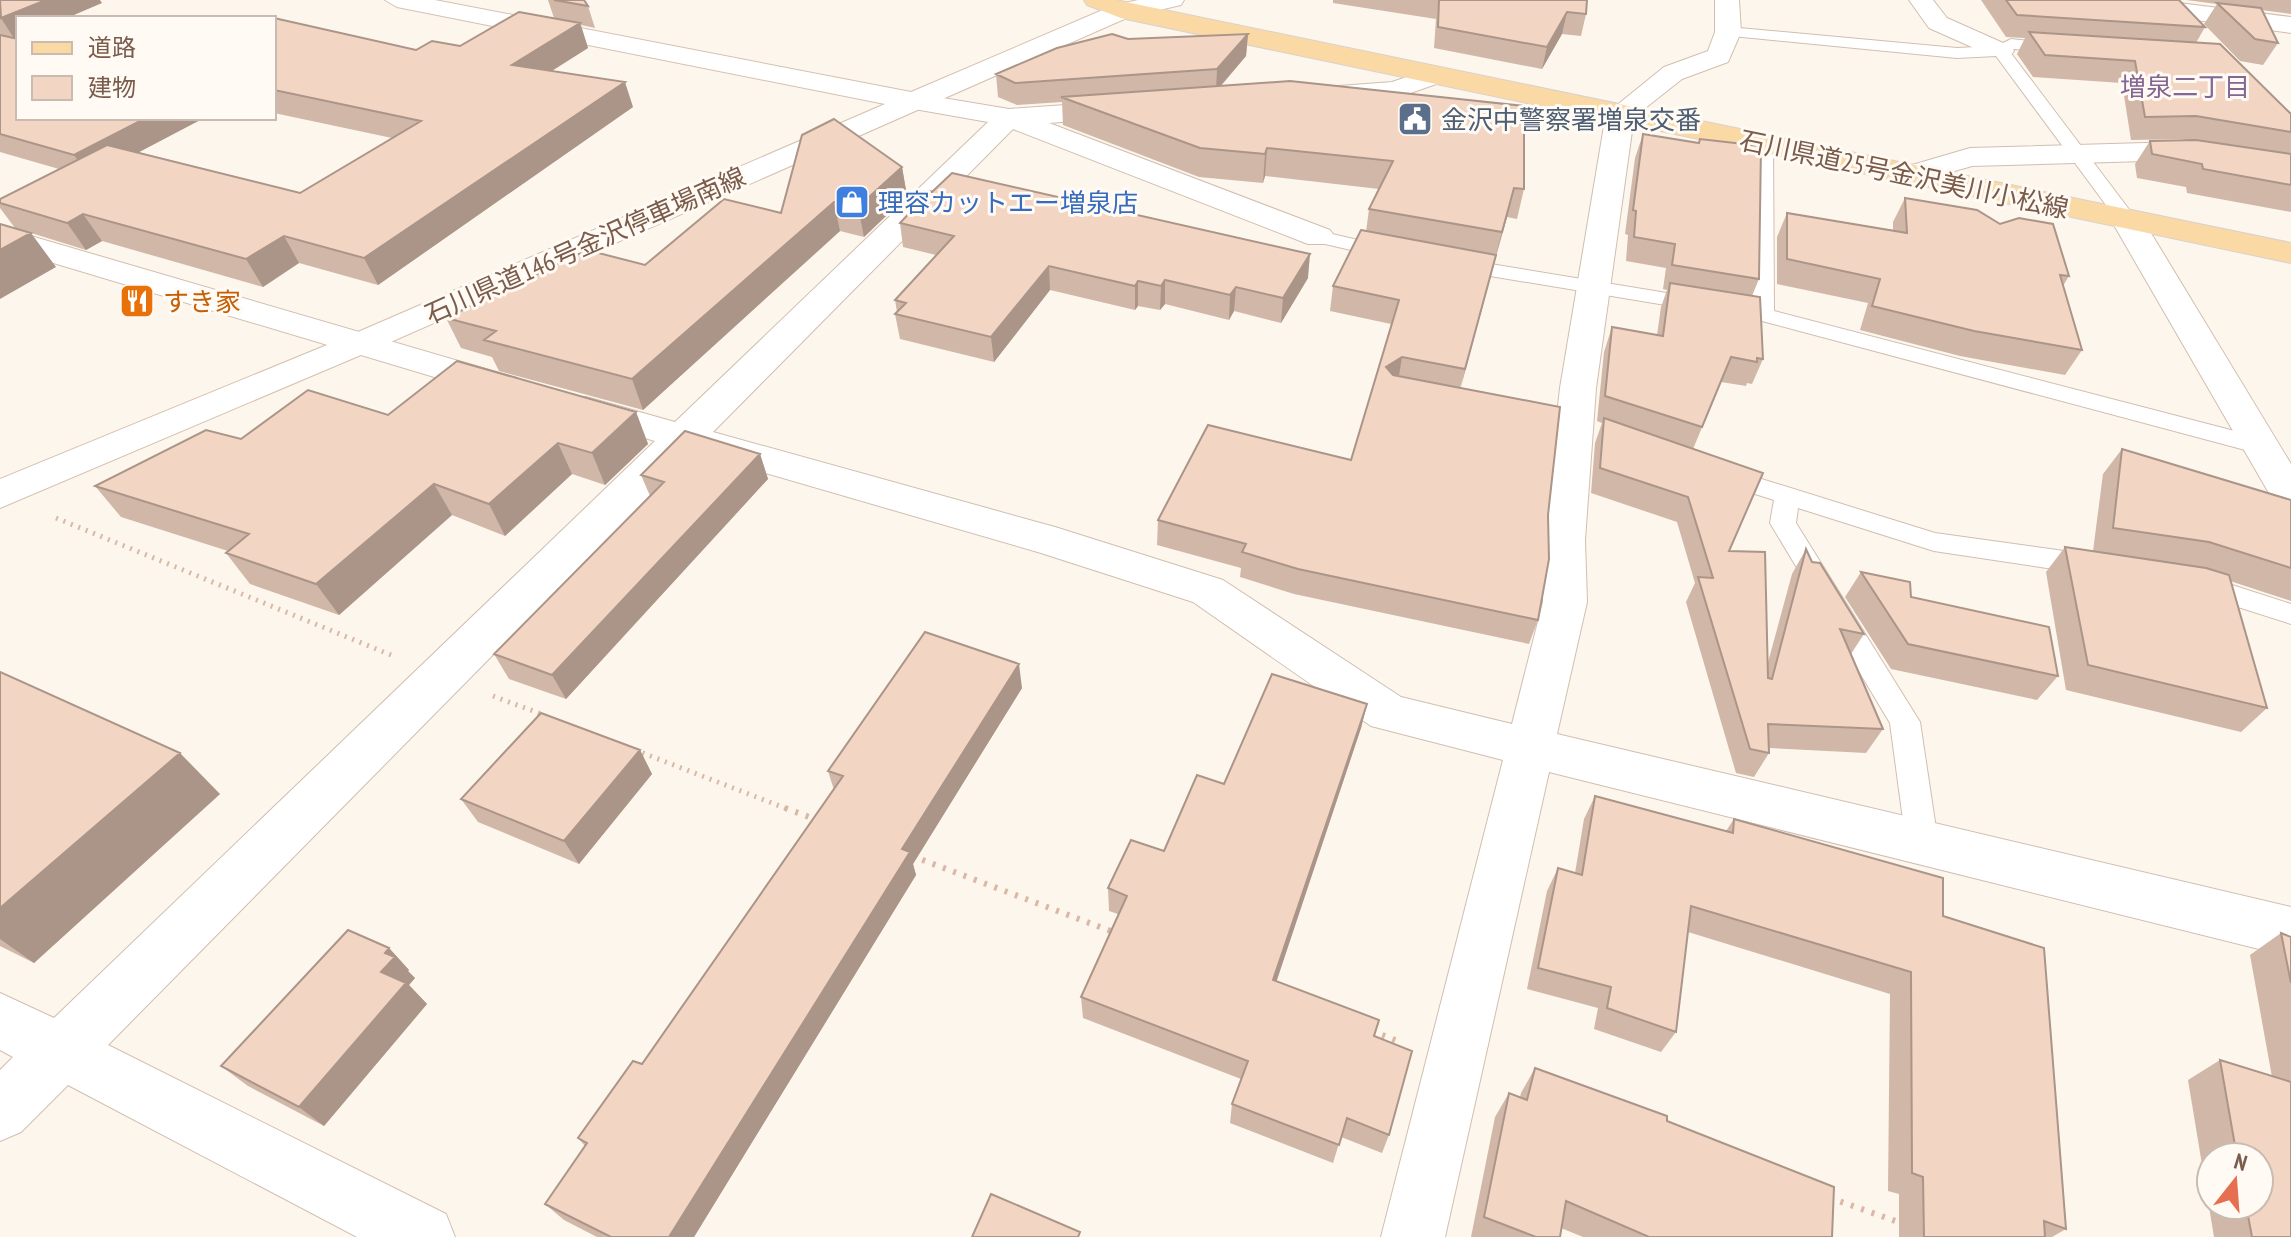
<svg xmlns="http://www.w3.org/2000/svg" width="2291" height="1237" font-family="'PT Sans Narrow','Noto Sans JP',sans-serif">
  <rect width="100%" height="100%" fill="#fdf6ec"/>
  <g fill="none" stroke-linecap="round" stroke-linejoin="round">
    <g stroke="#d1beb0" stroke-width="2">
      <path id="lane" d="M1728,27L1957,48L1997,46L2011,39L2067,45V51L2061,53L2014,49L2010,52L2137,220L2134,224H2120L1996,56L1957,58L1722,35L1720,32Z
        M1764,140L1773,146L1774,311L2273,441L2276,447L2264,455L1762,321L1454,270L1444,264L1454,258L1752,307L1755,146Z
        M1319,231L1397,249L1400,253L1390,259L1312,241L1309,237Z
        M1723,467L1935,533L2093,555L2103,558L2106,565L2103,572L2093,575L1934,551L1798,508L1796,523L1920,722L1938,842L1934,852L1922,856L1910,852L1906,842L1890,723L1770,523L1774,500L1714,481L1710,475L1714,469Z
        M2201,575L2291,604V624L2191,592L2187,585L2191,578Z"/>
    </g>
    <g stroke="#d1beb0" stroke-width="2">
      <path id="street" d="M1715,0H1739L1741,32L1728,62L1682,79L1634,117L1596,388L1585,540L1587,602L1557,734L2291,907V957L1549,772L1445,1237H1381L1503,760L1371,726L1193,602L1041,553L693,452L108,1045L446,1214L455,1237H357L68,1085L21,1132L0,1141V1070L13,1057L0,1050V993L54,1018L655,441L573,417L567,409L573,401L586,397L675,422L988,122L903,107L899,101L903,95L913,93L1009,109L1122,101L1132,103L1136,109L1132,115L1122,117L1049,123L1330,230L1335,237L1330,244H1308L1013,129L713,432L1055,527L1223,580L1401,697L1512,724L1543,602V540L1560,388L1606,114L1664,67L1708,51L1715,32Z
        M1909,0H1933L1947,18L2010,46L2014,51L2010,56H1992L1929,28Z
        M2087,0H2155L2291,17V33L2099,7Z
        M1436,67L1445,69L1449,75L1445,81L1396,98L1326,103L1316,101L1312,95L1316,89L1326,87L1392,82Z
        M2181,142L2291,159V177L2181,160L1972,166L1906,185L1895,182L1891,176L1895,170L1970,148Z
        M2127,211L2138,213L2143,220L2291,464V511L2277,507L2111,220L2116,213Z
        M0,227L517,378L522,386L517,394L504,397L491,394L0,247Z"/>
    </g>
    <g stroke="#d6c0b0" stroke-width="2">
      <path id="secondary" d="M385,0H435L911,92L1112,6L1138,0H1184L1181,5L1129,17L368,352L0,508V479L344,338L885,104L397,7Z"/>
    </g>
    <g stroke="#dad1cd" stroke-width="2">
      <path id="primary" d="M1084,0H1116L2291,243V263L1121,18L1087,5Z"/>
    </g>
    <path stroke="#d9b8a5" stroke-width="5" stroke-dasharray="2 6" stroke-linecap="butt" d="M56,518L391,655
      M493,696L544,715
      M635,750L790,810"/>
    <path stroke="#d9b8a5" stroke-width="6" stroke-dasharray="3 8" stroke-linecap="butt" d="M785,808L820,821
      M912,856L1116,933
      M1372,1031L1400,1042
      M1830,1198L1904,1224"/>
    <use href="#lane" fill="#fff" fill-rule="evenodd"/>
    <use href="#street" fill="#fff" fill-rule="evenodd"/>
    <use href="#secondary" fill="#fff" fill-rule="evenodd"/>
    <use href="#primary" fill="#fbd9a5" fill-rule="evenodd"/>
  </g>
  <path fill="#d1b7a8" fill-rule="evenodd" d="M0,0L102,3L18,18V118H204L138,152L300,193L392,138L274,113V18L416,50L460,46L554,18L548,0H584L588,6L595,28L581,25L588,48L552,71L633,107L378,285L299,263L263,287L102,241L86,250L15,228L0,208V199L59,169L0,152Z
    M1333,0H1587L1586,14L1581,36L1562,34L1542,69L1434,48L1436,19L1333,3Z
    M1981,0H2179L2205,27L2196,43L2291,114V212L2187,193L2186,187L2137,178L2135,164L2150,141L2187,140L2181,139L2131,140L2122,83L2033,77L2017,54L2025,38L2006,37Z
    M2186,0H2291V14L2261,10L2278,43L2263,65L2240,61L2204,24L2217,4Z
    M1248,34L1246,56L1221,86L1524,189L1517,219L1507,217L1460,388L1538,620L1529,644L1294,594L1240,577L1241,568L1157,545L1158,520L1351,460L1391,324L1330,311L1333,286L1366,232L1369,209L1379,189L1265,176L1263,183L1199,177L1063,125L1062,102L1017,105L998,97L996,74L1128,39Z
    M1643,134L1698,143L1700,139L1759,279L1752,296L1763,359L1752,384L1747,383L1746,386L1721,382L1693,449L1729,551L1767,666L1792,574L1806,549L1812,562L1864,634L1851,654L1883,729L1866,753L1769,748V753L1754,777L1736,773L1686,602L1695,583L1677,522L1591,493L1595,443L1602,423L1597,421L1604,352L1612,327L1657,335L1661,307L1667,290L1663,289L1666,268L1626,261L1628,235L1625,234L1635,158Z
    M902,167L907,196L864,237L840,231L643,410L499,371L492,357L461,348L446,318L645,265Z
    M932,192L1308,278L1281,323L1234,311L1229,320L1165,304L1160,310L1138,306L1135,310L1050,290L994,362L900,339L895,314L897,312L895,300L936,255L903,247L900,223Z
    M1905,198L2069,276L2063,286L2082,350L2065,375L1960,356L1860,330L1868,303L1777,284V237L1787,213L1893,230V222Z
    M636,412L648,444L605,485L572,474L505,536L452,515L339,615L250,584L226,553L228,551L121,517L95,486L241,439L388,415Z
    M2122,449L2291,500V601L2230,581L2267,708L2241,732L2066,690L2046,572L2065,547L2093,551L2103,474Z
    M760,454L768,479L566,699L509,679L494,654L650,496L641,475Z
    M1861,572L1911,597L2058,676L2037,700L1891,669L1845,597Z
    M0,672L220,794L34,963L0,946Z
    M1022,688L913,864L916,875L694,1237H597L564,1220L545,1204L585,1146L578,1138L642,1064L834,790L828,771Z
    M1367,704L1361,728L1276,981L1374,1036L1389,1135L1382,1153L1341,1137L1333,1163L1230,1123L1232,1104L1241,1079L1083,1018L1081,997L1118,914L1109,911L1108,888L1164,851L1224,784Z
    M640,750L652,774L579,864L478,822L461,799Z
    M1595,796L1726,831L1734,819L1943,916L2066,1229L2052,1237H1899V1194L1888,1191L1890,994L1688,932L1676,1032L1661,1052L1594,1029L1598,1008L1527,989L1547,891L1558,868L1575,873L1584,819Z
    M2281,933L2291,937V1237H2214L2188,1080L2220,1060L2272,1077L2250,955ZM2211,1157H2259V1205H2211Z
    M389,948L409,970L408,971L415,978L409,985L427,1004L324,1126L248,1086L221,1066Z
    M1535,1068L1667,1121L1832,1237H1583L1561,1228L1560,1237H1471L1495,1117L1509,1093L1520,1097L1521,1093Z"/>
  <path fill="#aa9588" d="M46,0H100L102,3L67,18H18V39L15,40L1,18Z
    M1567,12L1562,34L1542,69L1547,47Z
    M580,23L588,48L521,90L512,65Z
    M1248,34L1246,56L1216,91L1217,69Z
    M625,82L633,107L378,285L364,258Z
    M146,118H204L90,178L74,155Z
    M1267,148L1265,176L1263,183L1265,154Z
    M902,167L907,196L864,237L858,207Z
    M1514,188L1507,217L1494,262L1502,232Z
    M834,202L840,231L643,410L632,379Z
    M83,214L102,241L86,250L67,223Z
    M31,233L56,267L0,299V250Z
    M284,236L299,263L263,287L246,259Z
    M1310,254L1308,278L1281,323L1283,298Z
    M1496,255L1490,279L1459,394L1465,369Z
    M1049,266L1050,290L994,362L991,337Z
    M1165,280V304L1160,310L1161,286Z
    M1138,281V306L1135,310V286Z
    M1236,287L1234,311L1229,320L1230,295Z
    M1402,357L1398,382L1386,367Z
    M636,412L648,444L605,485L592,453Z
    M558,443L572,474L505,536L489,504Z
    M760,454L768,479L566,699L552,675Z
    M434,484L452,515L339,615L316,584Z
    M1019,664L1022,688L913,864L916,875L694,1237H669L902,849Z
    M1367,704L1361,728L1270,1001L1273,980Z
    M640,750L652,774L579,864L564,841Z
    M180,753L220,794L34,963L0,939V908Z
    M389,948L409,970L408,971L415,978L409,985L427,1004L324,1126L299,1107L381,972L385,953Z"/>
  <path fill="#f3d5c3" stroke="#aa9588" stroke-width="2" d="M0,0H46L1,18Z
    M554,0H584L588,6Z
    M1439,0H1587L1586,14L1567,12L1547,47L1438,27Z
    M2006,0H2179L2205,27L2017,15Z
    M2217,3L2261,8L2278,43L2255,39Z
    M519,12L580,23L512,65L625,82L364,258L284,236L246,259L83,214L67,223L0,203V199L107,145L300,193L421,121L274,90V18L416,50L432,41L460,46Z
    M2029,32L2220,44L2291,114V132L2196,116L2145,117L2135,61L2045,55Z
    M1112,34L1128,39L1248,34L1217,69L1015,83L996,74L1057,48Z
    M0,35L18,39V118H146L74,155L0,134Z
    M1290,81L1524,106V189L1514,188L1502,232L1369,209L1393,161L1267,148L1265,154L1200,148L1061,97Z
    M834,119L902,167L858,207L834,202L632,379L484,340L496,331L446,318L587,250L645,265L724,199L781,213L802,135Z
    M1643,134L1699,143L1700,139L1761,146L1759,279L1672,265L1675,244L1634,237L1636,211L1633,210Z
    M2196,140L2291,154V185L2203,169L2202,164L2152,154L2150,141Z
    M952,173L1310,254L1283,298L1236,287L1230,295L1165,280L1161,286L1138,281L1135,286L1049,266L991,337L895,314L906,303L895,300L954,236L900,223L930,191L932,192Z
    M1905,198L1977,210L2000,224L2019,218L2053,224L2069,276L2060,275L2082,350L1974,331L1872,306L1880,279L1787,259V213L1907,233Z
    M0,224L31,233L0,250Z
    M1361,230L1496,255L1465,369L1402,357L1386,367L1393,375L1560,407L1548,515L1549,559L1538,620L1298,569L1242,552L1246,544L1158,520L1208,425L1351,460L1399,300L1333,286Z
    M1670,283L1760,297L1763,359L1757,358V362L1731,357L1702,427L1605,396L1612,327L1663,336Z
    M457,361L636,412L592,453L558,443L489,504L434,484L316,584L226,553L249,534L95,486L206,430L241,439L308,390L388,415Z
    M1604,418L1763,473L1729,551L1765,552L1768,678L1772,679L1806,549L1812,562L1820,563L1864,634L1840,629L1883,729L1768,724L1769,753L1750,749L1698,577L1713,578L1688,497L1600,468Z
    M685,431L760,454L552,675L494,654L664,482L641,475Z
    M2122,449L2291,500V568L2209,542L2113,528Z
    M2065,547L2206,568L2229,575L2267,708L2088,665Z
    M1861,572L1910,582L1911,597L2049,627L2058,676L1908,644Z
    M925,632L1019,664L902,849L910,852L669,1237H611L545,1204L587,1143L578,1138L633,1061L642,1064L843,776L828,771Z
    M0,672L180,753L0,908Z
    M1272,674L1367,704L1273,980L1379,1020L1374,1036L1412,1051L1389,1135L1347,1118L1339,1145L1232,1104L1248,1061L1081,997L1127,896L1108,888L1131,840L1164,851L1197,775L1224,784Z
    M541,713L640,750L564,841L461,799Z
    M1595,796L1733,833L1734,819L1943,878V916L2044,948L2066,1229L2044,1221L2045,1237H1924L1923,1177L1912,1173L1911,972L1691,906L1676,1032L1607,1008L1611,987L1538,968L1558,868L1582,875Z
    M348,930L389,948L385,953L395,957L381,972L406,983L299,1107L221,1066Z
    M2281,933L2291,937V983Z
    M2220,1060L2291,1082V1237H2252L2246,1205H2259V1157H2237Z
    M1535,1068L1667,1116V1121L1834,1187L1832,1237H1649L1566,1201L1560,1237H1536L1484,1217L1509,1093L1527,1100Z
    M991,1194L1080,1232L1078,1237H972Z"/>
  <defs>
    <g id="civic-square" transform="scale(1.8)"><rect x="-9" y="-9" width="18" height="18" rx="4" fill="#5c6f8a" stroke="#fffaf3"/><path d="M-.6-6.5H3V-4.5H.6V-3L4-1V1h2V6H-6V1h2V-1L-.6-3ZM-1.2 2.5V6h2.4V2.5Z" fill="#fff"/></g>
    <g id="shop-square" transform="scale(1.8)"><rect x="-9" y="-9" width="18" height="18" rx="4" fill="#3f7fe0" stroke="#fffaf3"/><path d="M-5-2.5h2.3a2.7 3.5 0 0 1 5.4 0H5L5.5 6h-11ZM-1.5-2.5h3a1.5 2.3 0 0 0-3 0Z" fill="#fff"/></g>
    <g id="restaurant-square" transform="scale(1.8)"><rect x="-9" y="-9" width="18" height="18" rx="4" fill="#e8710a" stroke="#fffaf3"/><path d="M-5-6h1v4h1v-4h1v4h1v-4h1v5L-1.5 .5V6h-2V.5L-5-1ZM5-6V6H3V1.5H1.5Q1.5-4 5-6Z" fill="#fff"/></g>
  </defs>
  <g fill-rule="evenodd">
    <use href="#civic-square" x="1415" y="119"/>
    <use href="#shop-square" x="852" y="202"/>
    <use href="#restaurant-square" x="137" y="301"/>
  </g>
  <g text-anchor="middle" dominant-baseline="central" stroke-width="6" stroke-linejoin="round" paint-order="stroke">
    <g font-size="26" fill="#846695" stroke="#fffaf3">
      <text x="2185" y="86">増泉二丁目</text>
    </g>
    <g font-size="26" fill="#4e5e75" stroke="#fffaf3" text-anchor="start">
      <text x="1441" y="119">金沢中警察署増泉交番</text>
    </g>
    <g font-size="26" fill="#7a5c4d" stroke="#fffaf3">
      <text transform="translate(1904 174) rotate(12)">石川県道25号金沢美川小松線</text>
      <text transform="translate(585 245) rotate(-24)">石川県道146号金沢停車場南線</text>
    </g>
    <g font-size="26" fill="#366cbe" stroke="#fffaf3" text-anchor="start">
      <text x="878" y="202">理容カットエー増泉店</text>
    </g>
    <g font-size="26" fill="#c56008" stroke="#fffaf3" text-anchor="start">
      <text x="163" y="301">すき家</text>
    </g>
  </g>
  <rect x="16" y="16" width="260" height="104" fill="#fffaf3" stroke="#cabbb1" stroke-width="2"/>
  <rect x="32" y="42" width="40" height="12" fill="#fbd9a5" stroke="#cabbb1" stroke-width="2"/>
  <text x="88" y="56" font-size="24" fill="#7a5c4d">道路</text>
  <rect x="32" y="76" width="40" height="24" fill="#f3d5c3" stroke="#cabbb1" stroke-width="2"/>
  <text x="88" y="96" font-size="24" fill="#7a5c4d">建物</text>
  <g transform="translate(2235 1181) rotate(17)"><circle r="38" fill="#fffaf3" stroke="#cabbb1" stroke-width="2"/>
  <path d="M0-6L14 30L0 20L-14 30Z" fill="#e76f51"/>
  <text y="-12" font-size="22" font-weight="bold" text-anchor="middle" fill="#7a5c4d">N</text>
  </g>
</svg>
